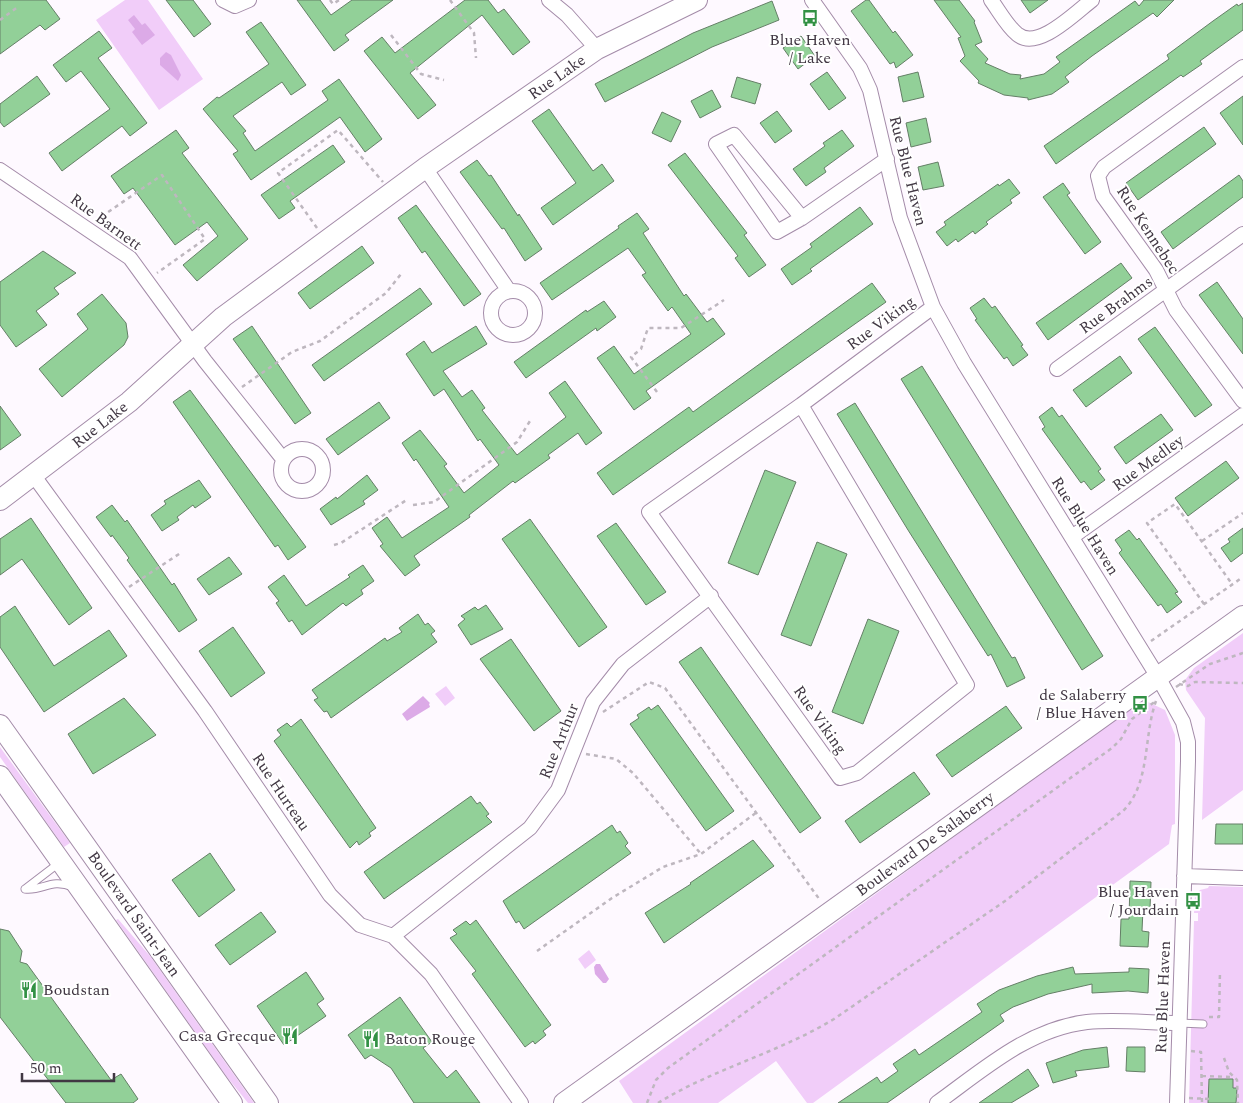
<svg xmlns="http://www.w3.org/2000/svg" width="1243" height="1103" font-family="Spectral,serif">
  <rect width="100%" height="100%" fill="#fef9ff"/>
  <path fill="#f1cdf9" d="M125,0H148L203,79L159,110L96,20Z
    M1243,633V790L1202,820L1205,718L1186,690L1185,680L1194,668Z
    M446,686L455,698L445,706L435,694Z
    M1139,702H1148L1165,710L1175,735V824L1172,825L1169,844L813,1103H807L776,1061L718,1103H633L619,1081Z
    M0,747L70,843L64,847L0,757Z
    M1209,886L1243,887V1103H1189L1194,921H1198V913H1194L1195,896L1200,890L1208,888Z
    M118,919L150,956L254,1103H248L227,1077L116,920Z
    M589,950L596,960L585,969L578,959Z"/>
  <path fill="#dcaae7" d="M134,15L142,25L145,23L155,35L142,45L132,32L135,29L128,20Z
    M166,52L171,55L181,75L178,81L160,65V58Z
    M423,696L430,703L429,704L430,707L407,721L402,714Z
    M596,964H600L609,979L606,983H603L595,974L594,967Z"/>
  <path fill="#92d098" stroke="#647f66" d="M0,0H46L60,19L45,30L40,25L0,54Z
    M166,0H193L211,24L194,37Z
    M297,0H320L331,15L352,0H393L345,35L349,40L334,51Z
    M465,0H488L498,13L504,9L530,42L513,55L482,15L410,73L436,105L418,119L364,51L382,37L395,53Z
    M866,0H869L893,33L895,31L913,55L896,68L894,62L890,64L851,11Z
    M934,0H959L975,21L974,22L982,42L975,45L988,59L985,63L1010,74L1021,75L1020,79L1044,74L1060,62L1056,57L1135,1L1139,6L1144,0H1174L1157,17L1153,13L1092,56L1065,77L1069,82L1052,94L1028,100V98L1004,95L978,83L979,81L960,61L965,56L958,38L961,37Z
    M1021,0H1048L1030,13Z
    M772,1L779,20L712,47L605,102L595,84L693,33Z
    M1243,3V30L1200,61L1202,64L1183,77L1181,75L1056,164L1044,146L1169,59L1167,55L1213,21L1237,4L1238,6Z
    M261,22L306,85L291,95L282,82L233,116L246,131L243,133L255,151L328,100L322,91L339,79L382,139L365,152L340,117L251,180L233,154L238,151L203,109L217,97L219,98L269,64L246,32Z
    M99,31L112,48L98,58L147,123L130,136L122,126L62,171L49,153L110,109L81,71L66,82L53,65Z
    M801,36L815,56L798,69L783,48Z
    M827,72L846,98L829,110L810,84Z
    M918,72L924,97L903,102L898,77Z
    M37,76L50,94L4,127L0,122V104Z
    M737,77L761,84L755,104L731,97Z
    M712,90L721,107L700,118L691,101Z
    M1243,96V145L1220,113Z
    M549,109L593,171L602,164L614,181L553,225L541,208L576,183L532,121Z
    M777,111L792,131L775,143L760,123Z
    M662,112L681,121L671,142L652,133Z
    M926,118L931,142L911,147L906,123Z
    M1204,127L1216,144L1138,200L1126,183Z
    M176,130L189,148L182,153L248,239L197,281L183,265L218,236L207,222L175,245L133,188L124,194L111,176Z
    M842,130L854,146L824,168L826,172L806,186L793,169L825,146L823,143Z
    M333,145L345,162L290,201L295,208L279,219L261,195Z
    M685,153L747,233L744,235L766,265L749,277L735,258L738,256L668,165Z
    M477,160L489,176L491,175L518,216L519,214L542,249L525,261L504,228L502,229L460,172Z
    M938,162L944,186L923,190L918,167Z
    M1239,175L1243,181V197L1173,249L1161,232Z
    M1009,179L1020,193L1010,200L1012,203L986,222L988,224L975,234L973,231L958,242L956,239L947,246L936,232L946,225L944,222L998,184L999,186Z
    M1063,183L1070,193L1067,195L1101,242L1085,254L1043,197Z
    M416,205L481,294L464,306L425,251L422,253L398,218Z
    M860,207L873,224L810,269L812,271L792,285L781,269L812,247L810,244Z
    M637,213L649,229L643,233L684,296L686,294L707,322L713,318L725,334L646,391L651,398L634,410L597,358L614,346L634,374L691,334L672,307L668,311L642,275L646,273L628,248L552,300L540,283L619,228L618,226Z
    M362,246L374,263L310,309L298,293Z
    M43,251L76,273L54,288L59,294L36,311L47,325L16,347L0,325V282Z
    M1121,263L1132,278L1048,340L1036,323Z
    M1217,282L1243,319V354L1199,295Z
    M872,283L886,302L613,495L597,473L689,407L693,412Z
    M420,288L432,304L324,381L312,365Z
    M102,294L126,323L128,337L124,345L62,397L39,369L88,329L77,314Z
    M984,298L992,308L995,306L1023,345L1021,346L1028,355L1013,366L1007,357L1004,359L975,320L977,319L970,308Z
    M604,301L616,317L597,331L596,328L526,378L514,362L586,310L587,312Z
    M252,326L311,413L295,424L233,339Z
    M476,326L487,344L443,371L462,397L472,390L485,408L482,410L517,455L566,417L549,393L565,381L602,433L586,445L578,433L548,455L550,458L515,483L513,481L469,515L470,517L414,556L420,565L405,576L380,546L383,544L372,528L387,517L402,538L449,507L416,459L414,461L402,443L420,430L447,464L444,466L464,493L499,465L480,439L478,441L444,389L434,396L406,354L424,341L432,353Z
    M1155,327L1212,405L1195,417L1138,339Z
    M1120,356L1132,373L1086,407L1073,390Z
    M922,366L1103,656L1082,670L901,379Z
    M190,390L306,547L288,560L278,545L275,547L173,402Z
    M379,402L390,418L338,455L326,439Z
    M855,403L1012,658L1015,657L1025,678L1007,687L991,654L988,656L908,530L837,414Z
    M0,406L21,435L0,450Z
    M1052,407L1059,417L1062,415L1101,469L1098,471L1105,480L1091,490L1084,481L1081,483L1042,429L1045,427L1039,417Z
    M1161,414L1173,430L1126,464L1114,447Z
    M1226,461L1239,478L1188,516L1175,498Z
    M765,470L796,482L758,575L728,563Z
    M367,475L378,490L363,501L365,504L331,525L320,509L336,497L337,499Z
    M199,480L211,497L195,508L193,505L177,517L179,520L162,531L151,515L166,504L164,501Z
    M112,505L125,522L127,520L172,585L174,583L197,620L179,632L127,560L129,558L112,535L111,537L96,517Z
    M31,518L92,608L69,625L22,559L0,575V539Z
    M530,519L607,627L579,647L502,539Z
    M616,523L666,592L646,605L597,536Z
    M1243,528V553L1231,562L1221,548L1230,542L1228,539Z
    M1129,530L1137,540L1139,538L1178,592L1175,593L1182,602L1167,613L1161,604L1158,606L1119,553L1122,550L1115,540Z
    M817,542L847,554L811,646L781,635Z
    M229,557L242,574L209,595L197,579Z
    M363,565L374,581L361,590L363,594L346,606L343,603L302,635L292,620L289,622L276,603L279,601L268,587L284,575L306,606L350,577L348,575Z
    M486,605L503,629L471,645L458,625L465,619L461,616L475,607L478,610Z
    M15,606L54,666L109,630L127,656L44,712L0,647V617Z
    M418,614L425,625L428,623L435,631L431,634L437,642L331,718L327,711L324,712L314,700L318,698L312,690L385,638L387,641L402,632L399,628Z
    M868,619L899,631L863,724L832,712Z
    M233,627L265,673L231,697L199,651Z
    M511,639L561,711L534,731L480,659Z
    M701,647L821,818L800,833L679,662Z
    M124,698L156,735L93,774L68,734Z
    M658,705L734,811L706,831L630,724L639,718L637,715L649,707L651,710Z
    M1006,706L1022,728L952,777L936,755Z
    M301,719L376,828L369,833L371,836L359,845L357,841L350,848L274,741L281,735L277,730L287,723L291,727Z
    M914,772L930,794L860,843L845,821Z
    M471,796L477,804L480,802L489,814L486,816L492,822L384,899L364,872Z
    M1216,824H1243V844H1215Z
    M612,825L617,833L620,831L628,843L625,846L631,853L524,929L519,921L516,923L503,901Z
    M753,840L774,866L664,943L645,913L691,884L690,883Z
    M210,853L235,890L199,917L172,880Z
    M1130,881L1151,882L1150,909H1143L1142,931L1149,932L1148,947L1120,946L1121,919H1129Z
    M261,912L276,932L230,965L215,945Z
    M476,920L551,1025L543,1031L546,1035L535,1044L533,1041L525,1047L472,974L476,971L450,938L457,934L453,930L466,921L470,925Z
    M0,929L9,931L22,951L20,962L27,964L111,1080L121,1074L138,1099L133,1103H66L0,1017Z
    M1073,967L1075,974L1129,972V968L1149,969L1148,993L1128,991L1092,993V984L1048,994L1013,1007L1000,1015L1004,1021L887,1103H838L877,1077L881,1083L898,1071L893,1064L915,1049L919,1055L982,1012L977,1004L999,990L1037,976Z
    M306,972L324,999L317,1004L326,1016L284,1045L257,1006Z
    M400,997L432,1042L423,1048L447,1078L456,1070L480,1103H414L391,1068L371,1055L365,1059L348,1035Z
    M1107,1047L1109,1067L1075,1071L1077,1076L1053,1083L1046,1063L1083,1050Z
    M1127,1047H1145V1072L1126,1071Z
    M1028,1069L1039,1086L1011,1103H979Z
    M1209,1079H1233V1088H1237L1236,1103H1208Z"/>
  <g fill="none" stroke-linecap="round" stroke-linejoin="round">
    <g stroke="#a48ca9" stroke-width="9">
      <path id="lane" d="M25,889C44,891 50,878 73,887
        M25,889L59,863
        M1179,1023L1203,1024"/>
    </g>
    <g stroke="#a48ca9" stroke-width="16">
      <path id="street" d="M223,0L235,6L249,0
        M549,0L567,15L597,49
        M812,0L860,68L870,90L900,218L933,307L964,363L1158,677L1183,722L1188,742V761L1177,1103
        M991,0C999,11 1007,26 1017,34C1037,52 1076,12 1092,0
        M1243,67L1104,167L1098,176L1103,196L1156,270L1176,310L1243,401
        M425,168L509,291
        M0,170L130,258L205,361L283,459
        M802,218L734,135L716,144L777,232L802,218L887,159
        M491 313a22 22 0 1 1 44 0a22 22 0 1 1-44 0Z
        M1057,369L1243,234
        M801,405L967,685L857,773L840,778L649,512L801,405L933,307
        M281 470a21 21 0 1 1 42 0a21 21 0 1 1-42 0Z
        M34,476L205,711L330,895L360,925L393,936L431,974L521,1103
        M1072,537L1243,415
        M1184,876L1243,878
        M393,936L530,828L558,790L593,702L623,664L711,596
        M937,1103C983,1070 1028,1029 1087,1022C1118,1019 1149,1023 1179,1023"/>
    </g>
    <g stroke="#a48ca9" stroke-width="22">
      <path id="secondary" d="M0,500L129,402L223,317L425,168L597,49L697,0
        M0,725L268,1103
        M0,776L232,1103
        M564,1103L1243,616"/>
    </g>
    <path stroke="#beb7bf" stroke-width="2.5" stroke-dasharray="4 4" stroke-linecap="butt" d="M330,0L333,4L339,0
      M450,0L474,33L476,58
      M0,20L19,6
      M391,35L421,74L444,80
      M95,221L162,175L205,239L157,273
      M317,228L278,173L338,130L383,182
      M242,387L292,352L320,341L386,293L401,274
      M657,392L631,357L641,349L648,328H681L724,300
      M413,505L434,502L517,442L530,421
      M1202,541L1243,513
      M334,545L341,543L408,499
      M129,587L182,552
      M1204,604L1147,523L1175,504L1232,584
      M1151,641L1243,577
      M1179,684L1188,686L1195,682L1243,683
      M1176,687L1210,664L1243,653
      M603,712L649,682L665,688L820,900
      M586,754L616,759L633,773L701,854
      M537,951L612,898L663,867L701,854L757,812
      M1209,1017H1219L1220,971
      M1191,1051L1201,1052L1202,1103
      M1224,1058L1229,1072L1237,1080L1238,1103
      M1202,1076L1234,1077
      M1189,1098L1209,1099
      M647,1103L656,1080L668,1068L1112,748L1121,739L1132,719L1157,700
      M658,1103C713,1069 778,1053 834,1019L1005,901L1123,811C1151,783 1143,737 1156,701"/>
    <use href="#lane" stroke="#fff" stroke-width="7"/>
    <use href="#street" stroke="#fff" stroke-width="14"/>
    <use href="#secondary" stroke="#fff" stroke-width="20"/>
  </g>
  <defs>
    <g id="bus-bare" transform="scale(1.35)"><path d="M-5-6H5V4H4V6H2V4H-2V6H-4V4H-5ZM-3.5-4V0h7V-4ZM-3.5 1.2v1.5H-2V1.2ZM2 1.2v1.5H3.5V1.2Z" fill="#329144" stroke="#fff" stroke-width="2.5" paint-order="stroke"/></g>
    <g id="restaurant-bare" transform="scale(1.35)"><path d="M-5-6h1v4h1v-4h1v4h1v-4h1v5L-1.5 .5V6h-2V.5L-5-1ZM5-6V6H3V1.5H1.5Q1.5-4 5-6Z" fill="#329144" stroke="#fff" stroke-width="2.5" paint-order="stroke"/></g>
  </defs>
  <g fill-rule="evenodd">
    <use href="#bus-bare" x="810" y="18"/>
    <use href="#bus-bare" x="1140" y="704"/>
    <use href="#bus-bare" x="1193" y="901"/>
    <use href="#restaurant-bare" x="29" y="990"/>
    <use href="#restaurant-bare" x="290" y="1036"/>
    <use href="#restaurant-bare" x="371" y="1039"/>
  </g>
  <g text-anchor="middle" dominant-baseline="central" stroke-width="4" stroke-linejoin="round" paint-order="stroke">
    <g font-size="16" fill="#413743" stroke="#fff" text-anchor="end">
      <text x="810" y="40" text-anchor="middle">Blue Haven<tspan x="810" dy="18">/ Lake</tspan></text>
      <text x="1126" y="695">de Salaberry<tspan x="1126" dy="18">/ Blue Haven</tspan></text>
      <text x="1179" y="892">Blue Haven<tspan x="1179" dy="18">/ Jourdain</tspan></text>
      <text x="43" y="990" text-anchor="start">Boudstan</text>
      <text x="276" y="1036">Casa Grecque</text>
      <text x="385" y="1039" text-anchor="start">Baton Rouge</text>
    </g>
    <g font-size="16" fill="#413743" stroke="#fff">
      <text transform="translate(557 77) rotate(-35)">Rue Lake</text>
      <text transform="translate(908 171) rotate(76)">Rue Blue Haven</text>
      <text transform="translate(106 222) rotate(36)">Rue Barnett</text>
      <text transform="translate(1148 230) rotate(57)">Rue Kennebec</text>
      <text transform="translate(1116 305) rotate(-36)">Rue Brahms</text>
      <text transform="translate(881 323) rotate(-36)">Rue Viking</text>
      <text transform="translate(100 425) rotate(-38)">Rue Lake</text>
      <text transform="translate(1148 463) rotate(-36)">Rue Medley</text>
      <text transform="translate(1085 526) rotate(58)">Rue Blue Haven</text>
      <text transform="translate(820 720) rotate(55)">Rue Viking</text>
      <text transform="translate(559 741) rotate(-68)">Rue Arthur</text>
      <text transform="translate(281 792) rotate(56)">Rue Hurteau</text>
      <text transform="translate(925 844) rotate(-36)">Boulevard De Salaberry</text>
      <text transform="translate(134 914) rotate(55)">Boulevard Saint-Jean</text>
      <text transform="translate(1163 997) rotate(-88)">Rue Blue Haven</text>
    </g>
  </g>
  <path d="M22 1073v8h92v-8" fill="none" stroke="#413743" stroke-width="2.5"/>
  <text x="30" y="1073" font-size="15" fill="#413743" stroke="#ffffff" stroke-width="4" paint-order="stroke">50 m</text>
</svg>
